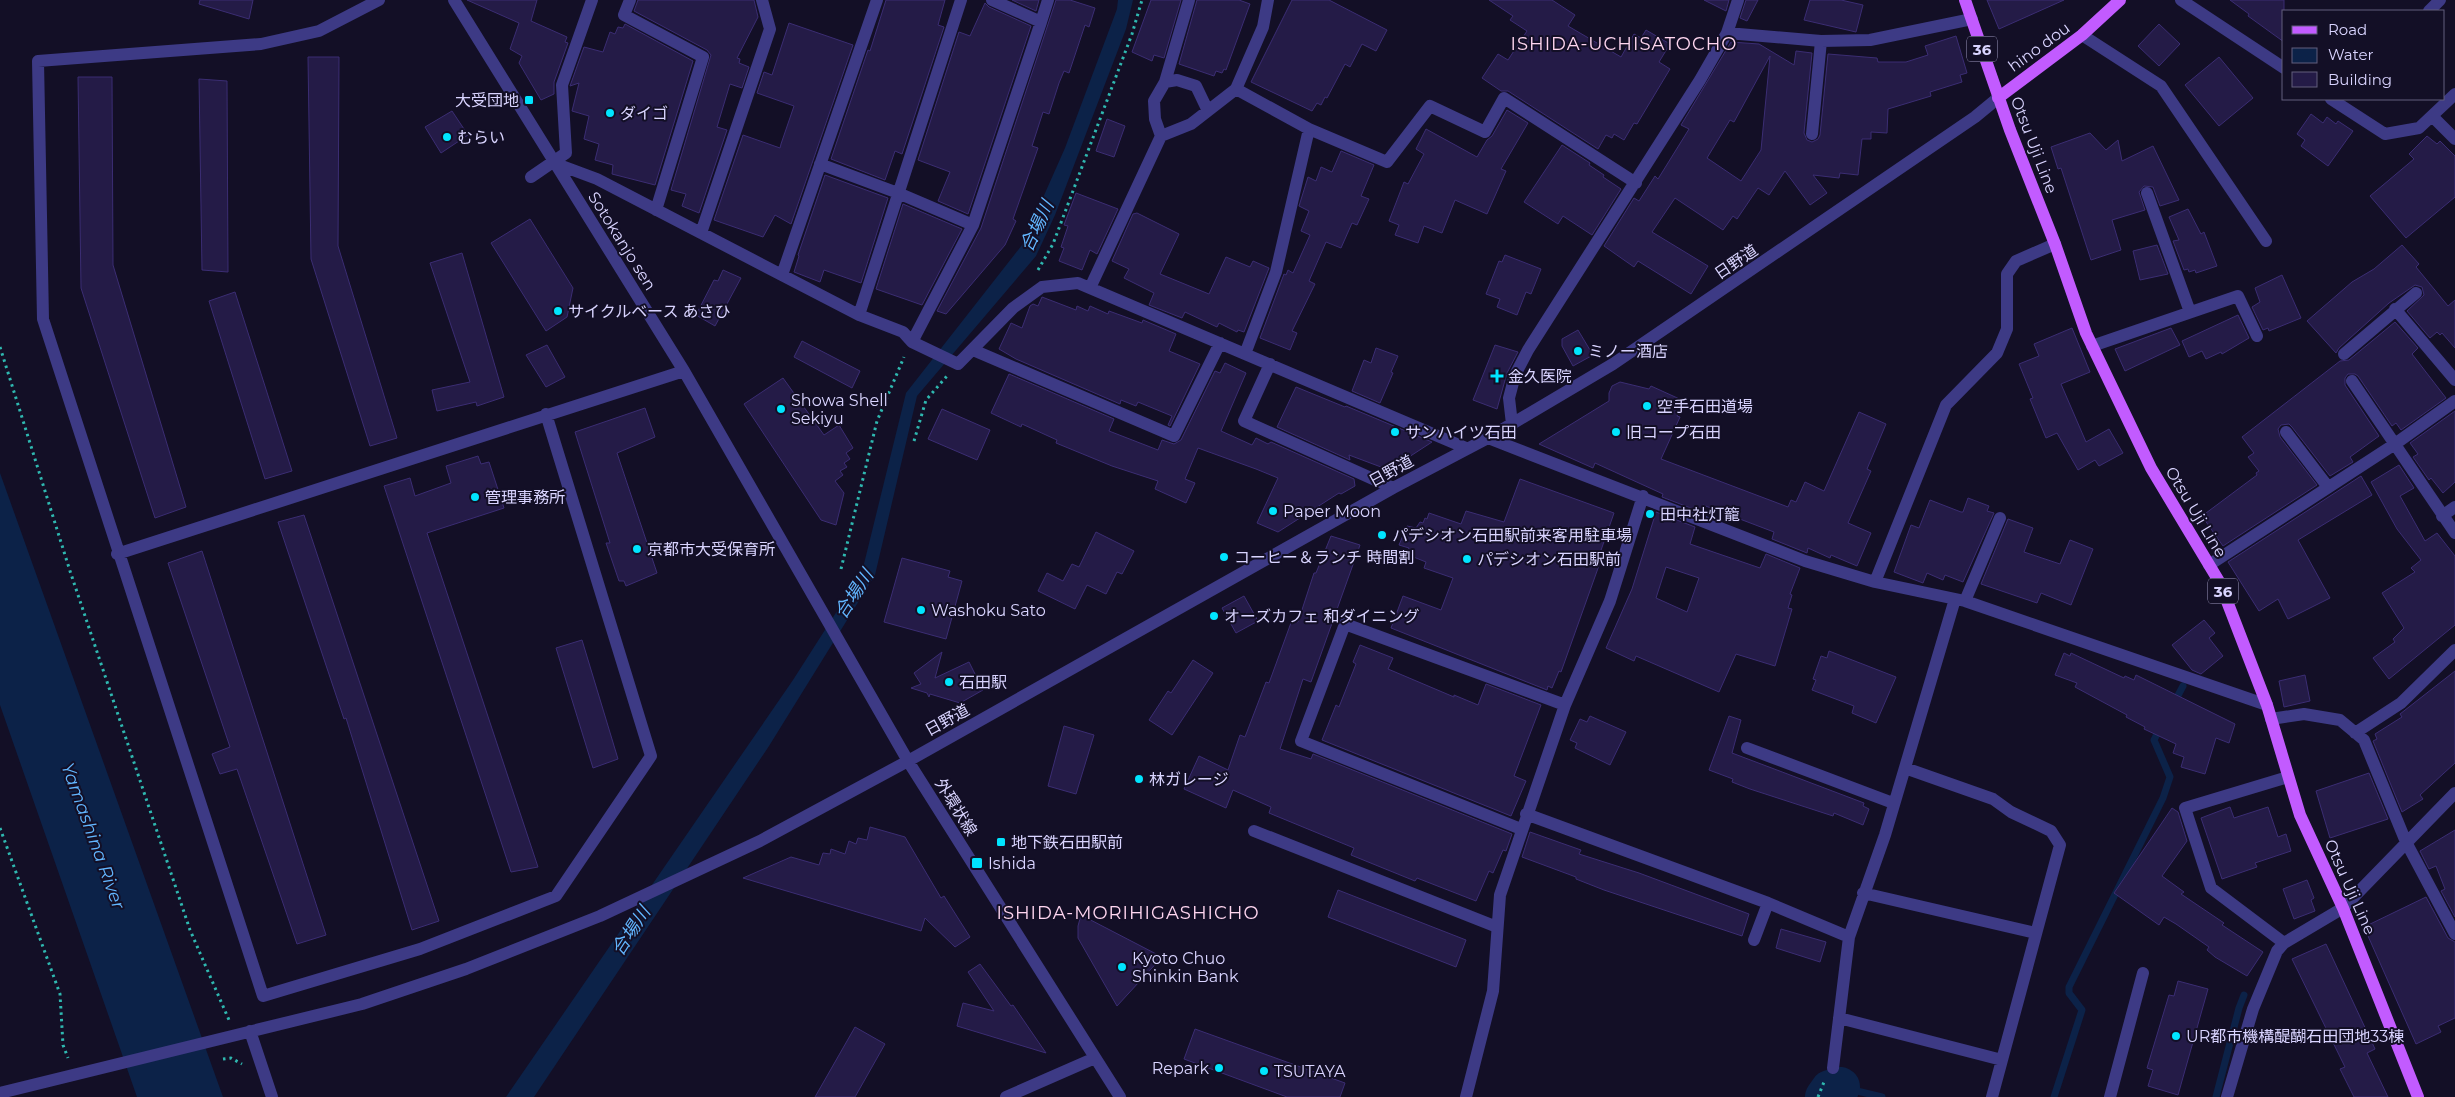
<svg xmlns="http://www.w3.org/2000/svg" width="2455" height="1097" font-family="Montserrat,'Noto Sans JP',sans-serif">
  <rect width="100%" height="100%" fill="#130f26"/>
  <path fill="#0c2248" d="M1118,0H1133L1126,29L1055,215L1036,256L917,396L875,575L769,746L534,1097H506L793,680L862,572L906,393L1022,245L1065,148L1117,9Z
    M0,473L223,1097H137L0,705Z"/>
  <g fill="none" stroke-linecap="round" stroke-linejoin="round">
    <path stroke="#0c2248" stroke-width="7" d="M2174,703L2183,686
      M1840,1087L1882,1097
      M2054,1097L2082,1010L2069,993V987L2163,798L2170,777L2154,740L2160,728
      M2216,1097L2239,1008L2244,995"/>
    <path stroke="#0c2248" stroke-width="40" d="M1825,1097L1830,1090L1840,1087"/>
  </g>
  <path fill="#241b47" stroke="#3b2d73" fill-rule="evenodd" d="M200,0H253L249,19L199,4Z
    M467,0H537L531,21L567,37L565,42L568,43L554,82V94L541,100L519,63L522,56L510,49L519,23Z
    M638,0H754L758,17L737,58L740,59L739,63L749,67L742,88L730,84L717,127L727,130L699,213L682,206L686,194L671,190L711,55L707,50L634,11Z
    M886,0H945L938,25L944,27L902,154L895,151L885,180L831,159L868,50L870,51Z
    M1012,0H1039L1036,11Z
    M1056,0H1070L1095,8L1089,27L1085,25L1069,73L1064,71L1059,83L1049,114L1043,112L1032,146L1038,148L1013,219L1016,221L1005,245L946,314L937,311L981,228Z
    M1151,0H1181L1164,58L1154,55L1152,61L1132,52Z
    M1197,0H1239L1250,4L1226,70L1224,69L1222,73L1216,71L1214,76L1179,64Z
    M1292,0H1329L1387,30L1376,51L1362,44L1350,67L1345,64L1327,98L1325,97L1321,105L1317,103L1312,111L1251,82Z
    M1489,0H1552L1575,15L1568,26L1621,57L1634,34L1641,38L1646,30L1670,44L1659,62L1670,69L1637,124L1634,123L1624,140L1614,134L1612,138L1606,135L1598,149L1508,91H1501L1482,78L1498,54L1508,60L1527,31L1510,20L1513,16Z
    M1704,0H1729L1726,11Z
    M1746,0H1758L1747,21L1740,18Z
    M1810,0H1841L1863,5L1856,32L1804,20Z
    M1987,0H2064L1999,29Z
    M2230,0H2284V42L2248,16L2249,14Z
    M985,3L989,7L1031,26L968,214L938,201L950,172L918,160L959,32L970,36Z
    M789,23L853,45L791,224L775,215L763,237L714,220L743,135L780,148L781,144L794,106L757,93L764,72L772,75Z
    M625,24L693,61L655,185L612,174L613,165L595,160L599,144L584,139L589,116L572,111L579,83L570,86L584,47L603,52L610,32L615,34L618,27L623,28Z
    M2159,24L2180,44L2159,66L2138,46Z
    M1956,36L1967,73L1960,75L1962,82L1930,92L1931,96L1888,109L1887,133L1871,132V139H1862L1858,175L1840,173L1839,178L1813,175L1827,193L1810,205L1785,171L1769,195L1758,188L1737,219L1733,216L1723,230L1675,198L1652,232L1708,266L1691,294L1638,261L1634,267L1604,246L1634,198L1639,201L1655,176L1658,179L1689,129L1681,125L1731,42L1759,44L1794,65L1796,51L1812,53L1804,133L1807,140L1812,142L1818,139L1820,135L1828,54L1877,58L1878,62H1906L1928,55L1925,46ZM1770,56L1761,150L1741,181L1707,158L1730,120L1734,122Z
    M308,57H339L338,246L397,438L370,446L311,259Z
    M2219,57L2253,98L2219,126L2185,85Z
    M78,77H112L113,265L186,507L155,518L81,288Z
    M199,79L227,81L228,272L202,270Z
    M1507,110L1528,123L1501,169L1506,171L1487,214L1455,200L1442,233L1424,226L1418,243L1395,235L1399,225L1389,221L1404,182L1408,184L1424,154L1416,149L1426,129L1477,157L1487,140L1492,136Z
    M452,111L468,135L441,153L425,127Z
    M2311,114L2323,123L2327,117L2336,124L2338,121L2353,131L2328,166L2301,146L2305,140L2297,134Z
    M1107,119L1125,126L1114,157L1096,151Z
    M2090,133L2106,150L2118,140L2122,161L2153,146L2179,200L2160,206L2153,187L2144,186L2139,192L2145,210L2112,220L2121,250L2091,260L2061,168L2058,169L2051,147Z
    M2427,136L2437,144L2440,141L2455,156V197L2406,238L2370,196L2414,159L2409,154Z
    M1562,145L1590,163L1589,165L1604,175L1603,177L1621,189L1592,235L1563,216L1558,224L1524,202Z
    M1341,151L1374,165L1361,196L1369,199L1357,225L1352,223L1341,248L1326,242L1309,281L1315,284L1292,331L1297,333L1290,350L1260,338L1284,274L1286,275L1288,270L1293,273L1310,235L1301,231L1309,211L1299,206L1308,177L1316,181L1321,167L1332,172Z
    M825,175L888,198L861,283L824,270L820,282L794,272L799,256L798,255Z
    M1076,193L1118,209L1097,254L1090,250L1082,270L1059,261L1064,248L1061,247L1068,226L1064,225Z
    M903,204L962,229L922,305L876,289Z
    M2188,209L2201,234L2204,232L2217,266L2196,273L2195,270L2189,272L2188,269L2184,270L2173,241L2179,240L2169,217Z
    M1137,213L1179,234L1160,274L1209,294L1226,257L1250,267L1253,261L1269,268L1244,332L1238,330L1237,332L1219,323L1217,327L1185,312L1182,318L1149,305L1154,293L1124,278L1129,269L1112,261L1133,214Z
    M530,219L573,288L567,317L546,331L491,243Z
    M2157,245L2168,274L2140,280L2133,251Z
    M2402,245L2419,264L2416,267L2448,306L2455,300V348L2442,333L2440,335L2437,332L2430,338L2407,311L2424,295L2422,287L2415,285L2389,303L2339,348L2336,353L2307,321L2352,282L2374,269Z
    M462,253L504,397L477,406L476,402L437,411L432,390L470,382L430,263Z
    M1505,255L1541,269L1531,294L1526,292L1517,315L1497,307L1500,299L1486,294L1499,261L1502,262Z
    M723,270L741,278L715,326L696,315L714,280L718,281Z
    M2282,275L2301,318L2269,331L2268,328L2263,330L2252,307L2260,302L2255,288Z
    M235,292L292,471L265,479L209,301Z
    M1042,297L1076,310L1077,306L1088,311L1090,306L1108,314L1109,311L1142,323L1143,320L1176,334L1169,351L1200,364L1170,426L1168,425L1172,416L1138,402L1136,406L1121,400L1120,404L1016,359L999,349L1011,323L1022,328L1030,306L1033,304L1038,306Z
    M2238,315L2249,338L2222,354L2221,352L2206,359L2202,351L2189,357L2182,341Z
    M2395,322L2418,348L2412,354L2446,398L2401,430L2396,423L2392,426L2358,376L2355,374H2348L2345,378V385L2379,436L2350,457L2353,462L2330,476L2292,427L2289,424L2281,425L2278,429L2280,437L2317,485L2223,546L2202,516L2257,475L2256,473L2259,471L2248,457L2254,453L2242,437L2340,361L2349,360Z
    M2072,328L2090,372L2061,384L2086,442L2109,429L2123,453L2099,466L2095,460L2078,470L2057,433L2046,438L2030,399L2033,398L2019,364L2039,356L2034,344Z
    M2171,328L2180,345L2125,371L2115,349Z
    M1578,330L1593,355L1573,366L1562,346V339Z
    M802,341L860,371L852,388L794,357Z
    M547,345L565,377L546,387L526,355Z
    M1495,345L1518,352L1507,373L1497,409L1473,400Z
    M1376,348L1398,356L1391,372L1393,373L1380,403L1352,391L1364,360L1371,363Z
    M1225,363L1246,373L1221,431L1252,445L1256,438L1268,444L1271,442L1354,479L1355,486L1341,494L1339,493L1278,532L1257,523L1278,478L1256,469L1198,448L1185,479L1195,483L1186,503L1155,489L1158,481L1112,466L1056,443L1057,440L1022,424L1021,427L991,413L1009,374L1114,419L1109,431L1158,450L1162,440L1174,444L1181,440L1215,371L1220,373Z
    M783,378L824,435L839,425L853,448L846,453L850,459L844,463L847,467L840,471L843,475L835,481L844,493L836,525L821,520L744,404Z
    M1620,382L1649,389L1651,386L1684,401L1677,416L1680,417L1661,459L1788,507L1791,500L1796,502L1805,482L1824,491L1859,412L1886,424L1867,469L1871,471L1848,523L1871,533L1857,566L1831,555L1830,558L1808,548L1807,553L1772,539L1774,532L1703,505L1701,512L1662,497L1663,494L1595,463L1593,468L1539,444L1609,401V393L1612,386Z
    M1296,387L1345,407L1346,406L1432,442L1389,470L1349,455L1350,460L1277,427Z
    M645,408L655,437L617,453L657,573L626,586L624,581H619L606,543H610L575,432Z
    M942,409L990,430L977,460L928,439Z
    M2455,411V482L2443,493L2431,478L2429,480L2413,457L2418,454L2410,443Z
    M478,456L481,464L489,462L504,508L427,533L538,867L511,872L384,486L410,478L415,496L451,483L446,466Z
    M2399,465L2414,488L2400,496L2425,541L2437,533L2455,556V625L2389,679L2373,658L2395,642L2393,639L2404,628L2382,593L2415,572L2411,568L2421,560L2397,529L2371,482Z
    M2361,476L2372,495L2298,540L2330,598L2288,619L2278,599L2259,611L2228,562Z
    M1520,479L1614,513L1599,556L1602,557L1561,672L1559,671L1552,688L1548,686L1547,690L1391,628L1403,596L1441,610L1453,578L1424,568L1426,562L1411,556L1407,552L1409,548L1399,545L1407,526L1416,528L1420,522L1423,523L1425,518L1427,519L1429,513L1461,524L1466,511L1504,522Z
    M1968,498L1989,506L1987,511L1994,513L1963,582L1945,575L1943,580L1927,573L1923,583L1894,572L1911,525L1919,528L1930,500L1961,512H1963Z
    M1656,512L1695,527L1690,544L1760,568L1766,554L1800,568L1790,594L1792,595L1788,608L1792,609L1775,666L1736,654L1719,692L1636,656L1634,661L1606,648L1632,589ZM1666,567L1699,578L1687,612L1656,598Z
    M304,515L439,921L412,930L346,718L344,719L278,522Z
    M2008,519L2033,528L2024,552L2060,564L2070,540L2093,549L2071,605L2041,593L2037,603L1981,584Z
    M1096,532L1134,551L1122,574L1117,572L1106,594L1087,585L1075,609L1038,591L1047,573L1063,581L1072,564L1079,567Z
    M1331,536L1360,545L1311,682L1303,679L1280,749L1311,759L1313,754L1512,834L1506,851L1503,850L1493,873L1489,871L1476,901L1417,878L1415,881L1351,855L1354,848L1269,813L1271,807L1233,790L1226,808L1184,789L1199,756L1228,770L1240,735L1245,737L1266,682L1269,683L1292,620L1298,622L1314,573H1316Z
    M202,551L326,935L297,944L237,769L220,774L212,754L230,747L168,563Z
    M902,558L950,571L948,577L962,581L946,639L884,622Z
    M1244,596L1258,621L1236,633L1222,608Z
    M2204,620L2215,633L2209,638L2223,656L2201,674L2192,670L2172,645Z
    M582,640L618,759L593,768L556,648Z
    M1360,645L1393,658L1388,669L1454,697V695L1478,705L1486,684L1541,705L1514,776L1526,781L1511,816L1322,740L1336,705L1339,707L1356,664L1353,662Z
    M1829,651L1896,677L1876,723L1852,713L1854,706L1812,690L1816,680L1813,679L1821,656L1827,658Z
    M942,652L935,678L969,662L983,690L960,703L930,694L929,697L927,693L911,688L921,684L914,673Z
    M2064,653L2070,656L2071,653L2124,678L2125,676L2134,680L2136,675L2235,724L2229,743L2216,738L2205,774L2181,767L2184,757L2173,753L2176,744L2144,729L2145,727L2126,717L2127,715L2075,687L2077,683L2055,675Z
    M1193,660L1213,673L1172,735L1149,720L1168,691L1171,693Z
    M2455,671V763L2420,795L2423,799L2402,812L2373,741L2377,739L2375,734L2402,717L2400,714Z
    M2305,675L2310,701L2284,707L2279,681Z
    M1590,716L1626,732L1610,765L1575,748L1577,743L1570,740L1580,719L1587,722Z
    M1729,716L1741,720L1732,753L1864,803L1863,806L1869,809L1863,825L1834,813L1833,816L1750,789L1732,782L1733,779L1709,770Z
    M1064,726L1094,735L1076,794L1048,786Z
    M2369,773L2388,819L2330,838L2316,791Z
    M2230,807L2234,818L2268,807L2278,837L2286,834L2291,851L2255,863L2257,867L2222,879L2201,818Z
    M2172,808L2178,812L2187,841L2162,876L2184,892L2181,894L2224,923L2222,925L2263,952L2247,976L2215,957L2207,950L2209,947L2176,924L2164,917L2159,925L2114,893Z
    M870,827L905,837L941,898L944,896L970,937L955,947L925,918L921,931L743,878L791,857L819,865L823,853L830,854L831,849L845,854L849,841L856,844L858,838L867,840Z
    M2455,830V917L2441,891L2445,889L2436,866L2429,869L2420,851Z
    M1530,832L1581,850L1579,854L1639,873L1749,914L1742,936L1604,890L1576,879V877L1522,857Z
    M2307,880L2314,898L2311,900L2315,911L2294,919L2283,889Z
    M1338,890L1466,940L1456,967L1328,917Z
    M2426,897L2448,938L2455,942V1018L2438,1026L2441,1032L2416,1044L2364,927Z
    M1081,915L1162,957L1117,1006L1078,938V926Z
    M1781,929L1826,942L1820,962L1776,948Z
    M2326,944L2375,1049L2367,1053L2388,1097H2354L2340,1069L2345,1067L2292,959Z
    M980,964L1011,1006L1013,1005L1046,1053L957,1026L963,1003L994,1011L968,972Z
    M2178,981L2208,989L2178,1095L2148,1086L2153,1070L2147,1068L2169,995L2174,996Z
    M855,1027L885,1044L855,1097H815Z
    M1195,1029L1345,1083L1340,1097H1287L1184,1059Z"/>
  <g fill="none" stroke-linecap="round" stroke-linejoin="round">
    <path stroke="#2fb8b0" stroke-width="3" stroke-dasharray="2.5 4" stroke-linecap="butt" d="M1038,270L1053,244L1132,34L1142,0
      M0,347L70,571L190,930L229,1020
      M914,441L926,400L947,376
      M841,569L877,421L904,357
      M0,828L60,994L63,1045L68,1058
      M223,1059L231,1058L242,1064
      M1818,1097L1824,1082"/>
    <path stroke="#3d3a85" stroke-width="12" d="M379,0L319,31L261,44L38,61L43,319L263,996L420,949L556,896L651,756L546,414
      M454,0L684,371L908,761L1120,1097
      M630,0L624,15L703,57L656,210
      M2181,0L2284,68
      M2429,11L2440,0
      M1041,22L1048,0
      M1727,33L1821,41L1870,40L1972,19
      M2082,35L2161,86L2266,241
      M1165,82L1177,80L1196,86L1207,109
      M1236,89L1309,129
      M2331,99L2385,134L2419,128L2455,94
      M2433,117L2455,139
      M1812,134L1821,41
      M1161,136L1191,124L1236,89L1263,27L1268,0
      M554,163L597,179L859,315L903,332L912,342L958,364L1013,308L1042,287L1078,283L1466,448
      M820,164L898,193L973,225
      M531,177L566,153L562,85L592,0
      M2147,193L2190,312
      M701,233L770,29L762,0
      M782,275L877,0
      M1090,288L1161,136L1155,119L1154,101L1165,82L1189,0
      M2395,309L2455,380
      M859,315L961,0
      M912,342L973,225L1041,22L992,0
      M2092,346L2238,296L2257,336
      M973,350L1174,436L1220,343
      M1245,354L1276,272L1309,129L1387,162L1430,106L1485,132L1504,98L1636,183
      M2344,354L2416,293
      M1270,364L1244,421L1393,488
      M2352,381L2455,533
      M1512,424L1509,398L1515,375L1528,350L1700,80L1727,33L1738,0
      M2286,432L2328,487
      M1488,438L1805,561L1875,582L1965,601L2267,705
      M2442,516L2455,507
      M117,554L684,371
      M2209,565L2395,444L2455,401
      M1875,582L1946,405L1997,353L2007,329V274L2016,261L2055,244
      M1965,601L2000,518
      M2271,719L2304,714L2340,720L2364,740L2406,842L2455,934
      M2355,733L2401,703L2455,650
      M1747,748L1893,803
      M1905,768L1993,799L2011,812L2051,831L2060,845L1992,1097
      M1526,814L1768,903L1849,937
      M1521,829L1301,741L1345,624L1565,705
      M1254,831L1497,927
      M1863,893L2036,933
      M1754,940L1768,903
      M2284,943L2211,888L2185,808L2288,777
      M1839,1018L2002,1060
      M250,1031L272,1097
      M1833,1068L1849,937L1885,835L1955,599
      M0,1093L362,1004L466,969L600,916L760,841L908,761L1393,488L1488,438L1613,364L1975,117L1998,98
      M1006,1097L1095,1058
      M1466,1097L1493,991L1500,895L1565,705L1610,601L1643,496
      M2110,1097L2143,973
      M2227,1097L2253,1009L2277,951L2284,943L2343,908L2455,793"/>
    <path stroke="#c25bff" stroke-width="12" d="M1965,0L2010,130L2055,244L2086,333L2151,468L2220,583L2267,705L2300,815L2343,908L2418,1097
      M1998,98L2082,35L2120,0"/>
  </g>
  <g fill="#00e5ff" stroke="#130f26" stroke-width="2">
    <rect x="524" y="95" width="10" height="10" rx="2.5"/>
    <circle cx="610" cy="113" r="5"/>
    <circle cx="447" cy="137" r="5"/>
    <circle cx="558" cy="311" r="5"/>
    <circle cx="1578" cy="351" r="5"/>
    <path d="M1494.5 368.5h5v5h5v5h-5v5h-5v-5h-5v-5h5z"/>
    <circle cx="1647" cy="406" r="5"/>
    <circle cx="781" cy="409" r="5"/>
    <circle cx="1395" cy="432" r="5"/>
    <circle cx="1616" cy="432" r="5"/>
    <circle cx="475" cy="497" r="5"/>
    <circle cx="1273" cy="511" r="5"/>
    <circle cx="1650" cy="514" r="5"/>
    <circle cx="1382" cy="535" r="5"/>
    <circle cx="637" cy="549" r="5"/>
    <circle cx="1224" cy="557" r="5"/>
    <circle cx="1467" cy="559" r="5"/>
    <circle cx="921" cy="610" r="5"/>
    <circle cx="1214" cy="616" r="5"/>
    <circle cx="949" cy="682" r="5"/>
    <circle cx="1139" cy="779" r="5"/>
    <rect x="996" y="837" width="10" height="10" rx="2.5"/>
    <rect x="971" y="857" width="12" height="12" rx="2.5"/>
    <circle cx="1122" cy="967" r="5"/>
    <circle cx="2176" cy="1036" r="5"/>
    <circle cx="1219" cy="1068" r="5"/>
    <circle cx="1264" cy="1071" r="5"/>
  </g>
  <g text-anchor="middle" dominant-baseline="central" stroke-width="4" stroke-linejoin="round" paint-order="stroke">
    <g fill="#130f26" stroke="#9e99be" stroke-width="1">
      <rect x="1967" y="36.5" width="30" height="25" rx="4"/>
      <rect x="2208" y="578.5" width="30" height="25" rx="4"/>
    </g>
    <g font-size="15" font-weight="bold" fill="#d9d4ff">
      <text x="1982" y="49">36</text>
      <text x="2223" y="591">36</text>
    </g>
    <g font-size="16" fill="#d9d4ff" stroke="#130f26">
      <text transform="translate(2039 47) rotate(-36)">hino dou</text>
      <text transform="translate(2034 145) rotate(69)">Otsu Uji Line</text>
      <text transform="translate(622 241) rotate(58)">Sotokanjo sen</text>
      <text transform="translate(1736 262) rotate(-34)">日野道</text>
      <text transform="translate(1391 471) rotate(-29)">日野道</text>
      <text transform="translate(2196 512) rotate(59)">Otsu Uji Line</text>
      <text transform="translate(947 720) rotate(-29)">日野道</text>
      <text transform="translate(956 807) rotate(58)">外環状線</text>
      <text transform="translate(2350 887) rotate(66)">Otsu Uji Line</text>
    </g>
    <g font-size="16" fill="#d9d4ff" stroke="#130f26" text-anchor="start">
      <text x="519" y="100" text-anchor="end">大受団地</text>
      <text x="620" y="113">ダイゴ</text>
      <text x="457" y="137">むらい</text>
      <text x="568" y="311">サイクルベース あさひ</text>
      <text x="1588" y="351">ミノー酒店</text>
      <text x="1508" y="376">金久医院</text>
      <text x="791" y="400">Showa Shell<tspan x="791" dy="18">Sekiyu</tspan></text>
      <text x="1657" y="406">空手石田道場</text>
      <text x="1405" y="432">サンハイツ石田</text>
      <text x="1626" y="432">旧コープ石田</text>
      <text x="485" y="497">管理事務所</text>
      <text x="1283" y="511">Paper Moon</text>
      <text x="1660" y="514">田中社灯籠</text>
      <text x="1392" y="535">パデシオン石田駅前来客用駐車場</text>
      <text x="647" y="549">京都市大受保育所</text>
      <text x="1234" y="557">コーヒー＆ランチ 時間割</text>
      <text x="1477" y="559">パデシオン石田駅前</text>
      <text x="931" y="610">Washoku Sato</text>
      <text x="1224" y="616">オーズカフェ 和ダイニング</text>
      <text x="959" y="682">石田駅</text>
      <text x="1149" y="779">林ガレージ</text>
      <text x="1011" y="842">地下鉄石田駅前</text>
      <text x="988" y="863">Ishida</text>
      <text x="1132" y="958">Kyoto Chuo<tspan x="1132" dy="18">Shinkin Bank</tspan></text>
      <text x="2186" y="1036">UR都市機構醍醐石田団地33棟</text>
      <text x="1209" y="1068" text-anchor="end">Repark</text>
      <text x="1274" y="1071">TSUTAYA</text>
    </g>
    <g font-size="18" letter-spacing="1" fill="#ffd6f0" stroke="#130f26">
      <text x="1624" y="44">ISHIDA-UCHISATOCHO</text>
      <text x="1128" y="913">ISHIDA-MORIHIGASHICHO</text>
    </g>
    <g font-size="18" font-style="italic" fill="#62b6ff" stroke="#130f26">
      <text transform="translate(1037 226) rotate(-65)">合場川</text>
      <text transform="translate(854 594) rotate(-57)">合場川</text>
      <text transform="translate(93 836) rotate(70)">Yamashina River</text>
      <text transform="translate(631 931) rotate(-57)">合場川</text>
    </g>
  </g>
  <rect x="2282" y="10" width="162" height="90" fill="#130f26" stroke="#625e7d"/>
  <rect x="2292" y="26" width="25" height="8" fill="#c25bff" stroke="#625e7d"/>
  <text x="2328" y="35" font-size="15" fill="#d9d4ff">Road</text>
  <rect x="2292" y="48" width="25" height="15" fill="#0c2248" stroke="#625e7d"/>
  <text x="2328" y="60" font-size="15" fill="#d9d4ff">Water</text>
  <rect x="2292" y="72" width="25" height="15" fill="#241b47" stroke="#625e7d"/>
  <text x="2328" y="85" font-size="15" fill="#d9d4ff">Building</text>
</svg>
